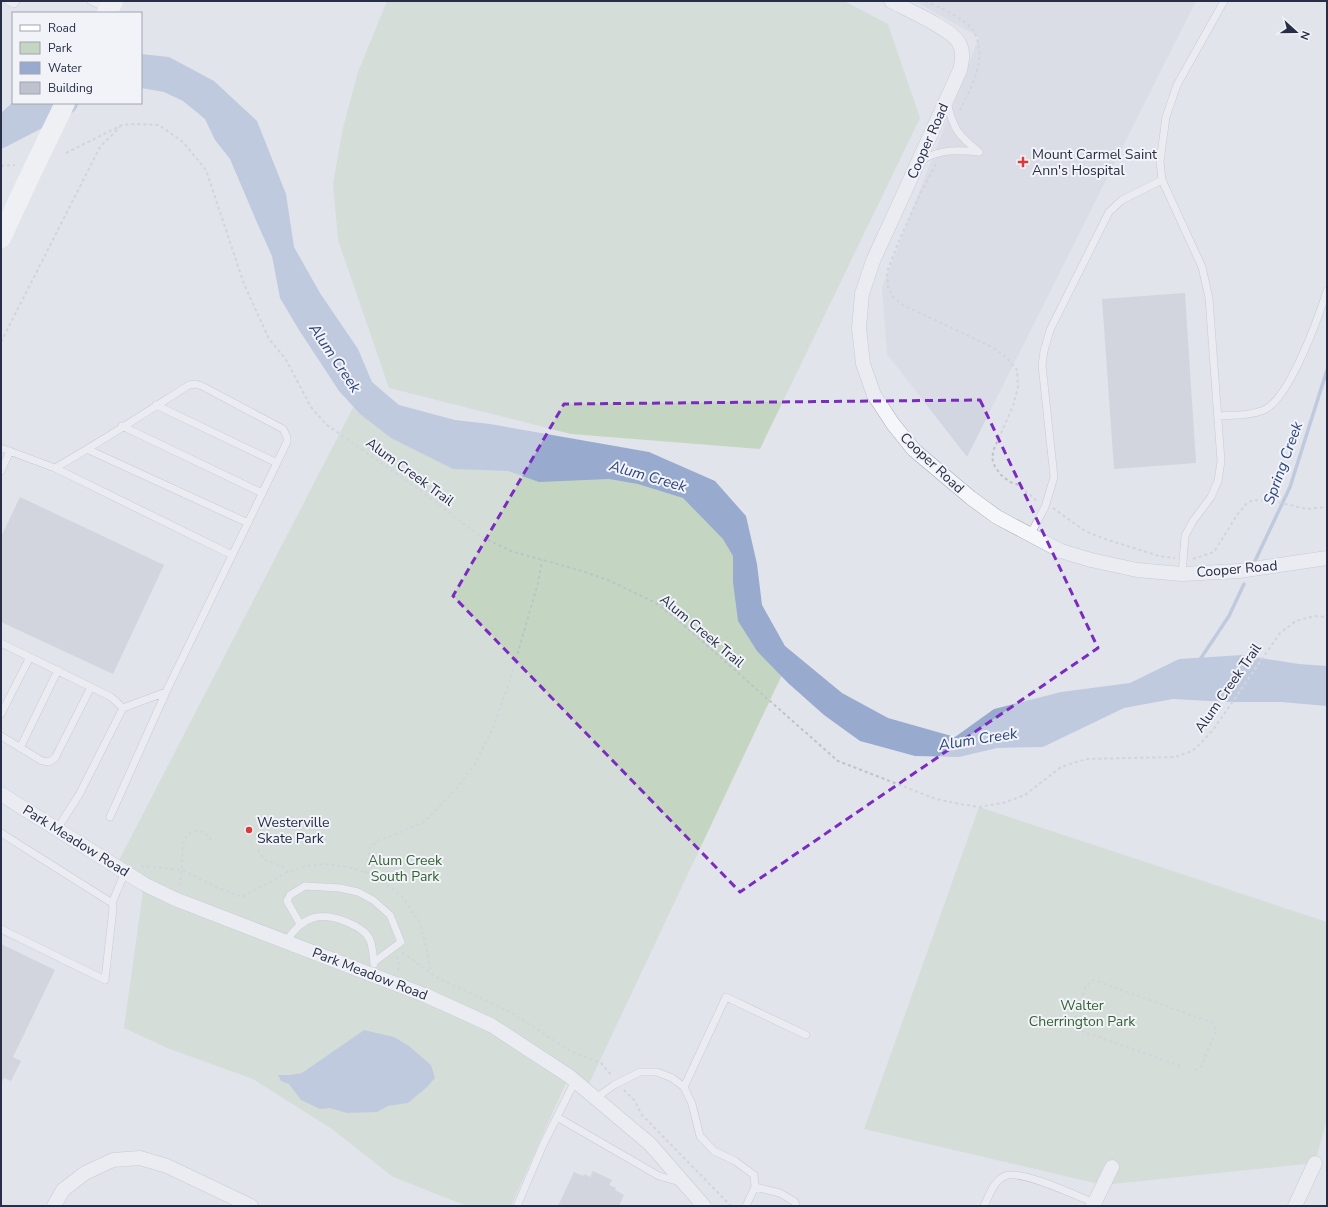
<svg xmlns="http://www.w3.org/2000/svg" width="1328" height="1207" font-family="'Nunito Sans',sans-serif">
  <rect width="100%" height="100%" fill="#e1e4eb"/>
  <path fill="#d2d6e1" d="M914,1H1196L967,457L887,354L882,288L979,37Z"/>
  <path fill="#c4d6c1" d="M387,1H844L888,24L920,118L760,449L571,434L389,388L338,240L333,183L343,128L358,72Z
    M359,396L692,488L741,535L753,615L788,662L586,1090L569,1076L511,1206H467L393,1177L332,1129L253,1079L167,1048L124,1028L144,884L116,866Z
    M979,807L1327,922V1119L1315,1163L1103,1185L864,1129Z"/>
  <path fill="#98abcf" d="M141,54L169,57L214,81L257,121L286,194L294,247L320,293L358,349L372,382L399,405L455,420L490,424L649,452L715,481L746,516L757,564L762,605L785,646L842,693L888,718L955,737L994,709L1061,692L1130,683L1179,659L1242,655L1299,664L1327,666V706L1281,702H1227L1173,699L1124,708L1043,747L997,748L959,757L915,756L860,741L824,715L788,683L757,651L738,621L733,582V556L723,539L683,498L638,484L609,479L539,482L508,471L453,469L391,438L360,414L339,391L299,330L280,298L272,256L258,225L230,159L215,140L205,119L183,101L164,92L141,88Z
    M13,102L45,103L34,128L1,143V113Z
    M364,1030L394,1037L409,1046L431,1065L435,1078L427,1087L408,1103L388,1106L377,1112L347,1113L330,1108L320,1109L301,1100L289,1084L281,1081L278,1075H290L302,1073Z"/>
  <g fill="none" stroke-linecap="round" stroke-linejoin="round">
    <path stroke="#98abcf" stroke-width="3.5" d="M1255,561L1290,487L1327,370
      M1199,661L1229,616L1244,584"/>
    <path stroke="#98abcf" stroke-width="22" d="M1,137L67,103"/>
  </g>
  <path fill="#bec2cf" d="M1185,293L1196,463L1114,469L1102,299Z
    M20,497L164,565L113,674L1,622V537Z
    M1,944L55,970L13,1057L21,1061L11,1081L4,1078L1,1084Z
    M593,1171L612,1180L609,1185L616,1188L615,1190L624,1195L619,1206H558L574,1172L583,1176L584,1174L590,1177Z"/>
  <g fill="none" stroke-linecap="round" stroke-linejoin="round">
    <g stroke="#a9adb9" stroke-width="8">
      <path id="lane" d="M8,1L14,4L16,1
        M91,1L109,9
        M947,102C953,129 958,135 979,152
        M922,160C940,149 958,150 979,152
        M156,405L277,463
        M1218,416C1234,415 1249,416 1264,410C1290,398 1318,318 1327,291
        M122,426L262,493
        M1,448L55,468C101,442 145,413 189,385L196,384L202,386L283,429L287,437V442L166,692L123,708L79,795L57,829
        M89,450L248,523
        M55,468L232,555
        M1,471L10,451
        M1030,535L1045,507L1054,477L1042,365L1044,351L1050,330L1109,212L1122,200L1162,180
        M1182,574L1185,536L1193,521L1211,497L1218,481L1221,461L1209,298L1202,267L1162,180L1160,161L1166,117L1177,85L1224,1
        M1,643L111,697L123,708
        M1,714L30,657
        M1,736L42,761L49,762L55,758L91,687
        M20,748L58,670
        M110,817L166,692
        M1,833L112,903
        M300,924L287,901L290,895L305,886L340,888L358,892L373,900L390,915L401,942L374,962
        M1,929L105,980L113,908L112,903L125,872
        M286,942C302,916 321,910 349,923C356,926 367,932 370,940C373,947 373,957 374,964
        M684,1087L726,997L806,1035
        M596,1098L614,1085L640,1072H657L672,1078L684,1087L692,1104L700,1136L714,1151L735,1161L754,1175L755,1187
        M557,1117L659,1176L680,1182
        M755,1187L780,1193L795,1202L796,1206
        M517,1206L543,1145L575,1081
        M746,1206L755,1187
        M984,1206C989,1196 994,1180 1005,1176C1021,1169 1077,1196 1094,1203"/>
    </g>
    <g stroke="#a9adb9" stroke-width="15">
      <path id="street" d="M891,1C906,9 952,29 959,43C964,52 962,61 960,70L873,261L862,294L859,328L863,364L874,395L893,424L914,450L971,498L997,517L1061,551L1091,560L1137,570L1182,574L1239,571L1327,558
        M1,794L144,884L175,899L427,996L491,1025L569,1076L650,1144L704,1206
        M54,1206L63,1190L85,1173L113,1160L140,1158L167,1166L251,1206
        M1093,1206L1112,1167
        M1295,1206L1315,1163"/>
    </g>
    <path stroke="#bfc2ca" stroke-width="2" stroke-dasharray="3 3" stroke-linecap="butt" d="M926,1C940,8 964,18 973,30C975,32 976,36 977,39C986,65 969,90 959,112
      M66,153L122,125L136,124L159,125L183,142L206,170L244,284L269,339L285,358L311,407L327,425L421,491L480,536L511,551L582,571L608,580L654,602L678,620L838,761L936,799L960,804L979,807L1003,803L1025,795L1061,767L1086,759L1175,757L1192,751L1201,743L1213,730L1280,633L1296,621L1315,616L1327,617
      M936,164L920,194L898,243L887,272L888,287L892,296L903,305L992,347L1006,357L1017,370L1018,387L1013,406L994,449L992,458L995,467L1001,475L1010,482L1019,485L1038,502
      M1,166L15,165
      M1,342L100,147L120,127
      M1053,508L1085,531L1102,538L1159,556L1175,558
      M1193,559L1214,552L1237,515L1247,503L1253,500L1273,501L1307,509L1327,507
      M258,850L265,860L284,867L288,872
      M141,866L182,870L214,886L242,897L288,872L305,866L328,864L352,868L371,874L401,895L420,923L428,955L431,973
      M365,873L370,847L379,840L396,834L424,822L456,789L475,764L493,728L510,680L538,583L542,560
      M179,886C180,881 181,876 182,870C183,858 178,831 198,831C205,831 208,836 212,841
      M402,953L406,955L434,976L510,1012L572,1052L601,1063L612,1076
      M397,956L399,964L398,971
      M1180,1066L1082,1031L1074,1022L1086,986L1094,980L1213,1023L1216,1031L1201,1067L1193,1071
      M624,1090L635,1101L641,1114L731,1206"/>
    <use href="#lane" stroke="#f5f6f9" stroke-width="7"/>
    <use href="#street" stroke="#f5f6f9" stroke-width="14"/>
    <path stroke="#fff" stroke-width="20" d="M107,13L113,1
      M1,238L26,184"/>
    <path stroke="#fff" stroke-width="20" d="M26,184L65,103"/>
  </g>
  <path d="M0 0H1328V1207H0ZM980,400L1098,648L740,892L453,596L564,404Z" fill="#e1e4eb" fill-opacity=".55" fill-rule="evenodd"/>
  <path fill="none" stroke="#7b2cbf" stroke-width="3" stroke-dasharray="8 5" stroke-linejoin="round" d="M980,400L1098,648L740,892L453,596L564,404Z"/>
  <g fill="#dd393a" stroke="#f1f3f8" stroke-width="1.5">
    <path d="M1021 156h4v4h4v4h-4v4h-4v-4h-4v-4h4z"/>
    <circle cx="249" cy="830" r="4"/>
  </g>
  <g text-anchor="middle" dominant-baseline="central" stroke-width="4" stroke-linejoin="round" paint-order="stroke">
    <g font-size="14" fill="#272e45" stroke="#f1f3f8">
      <text transform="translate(928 141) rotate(-66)">Cooper Road</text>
      <text transform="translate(932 463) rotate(43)">Cooper Road</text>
      <text transform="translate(410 472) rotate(36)">Alum Creek Trail</text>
      <text transform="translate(1237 569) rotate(-5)">Cooper Road</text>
      <text transform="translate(702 631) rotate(40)">Alum Creek Trail</text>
      <text transform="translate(1228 688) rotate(-55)">Alum Creek Trail</text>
      <text transform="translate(76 841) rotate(32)">Park Meadow Road</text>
      <text transform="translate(370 974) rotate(21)">Park Meadow Road</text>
    </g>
    <g font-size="14" fill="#272e45" stroke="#f1f3f8" text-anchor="start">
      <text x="1032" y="154">Mount Carmel Saint<tspan x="1032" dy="16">Ann's Hospital</tspan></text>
      <text x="257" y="822">Westerville<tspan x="257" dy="16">Skate Park</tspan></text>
    </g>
    <g font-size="14" fill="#356333" stroke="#f1f3f8">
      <text x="405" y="860">Alum Creek<tspan x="405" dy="16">South Park</tspan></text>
      <text x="1082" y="1005">Walter<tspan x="1082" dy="16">Cherrington Park</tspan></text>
    </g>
    <g font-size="15" font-style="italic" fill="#2d457e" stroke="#f1f3f8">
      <text transform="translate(335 358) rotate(56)">Alum Creek</text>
      <text transform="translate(1283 463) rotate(-70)">Spring Creek</text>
      <text transform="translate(648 476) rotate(16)">Alum Creek</text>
      <text transform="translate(978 739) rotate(-9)">Alum Creek</text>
    </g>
  </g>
  <rect width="1328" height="1207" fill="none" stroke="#272e45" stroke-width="4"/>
  <rect x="12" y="12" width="130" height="92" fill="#f1f3f8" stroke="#a0a4b0"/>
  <rect x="20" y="25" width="20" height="6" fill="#ffffff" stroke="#a0a4b0"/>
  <text x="48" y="32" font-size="12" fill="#272e45">Road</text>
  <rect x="20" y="42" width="20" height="12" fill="#c4d6c1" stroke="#a0a4b0"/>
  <text x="48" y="52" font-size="12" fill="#272e45">Park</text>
  <rect x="20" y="62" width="20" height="12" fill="#98abcf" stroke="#a0a4b0"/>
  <text x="48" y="72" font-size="12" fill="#272e45">Water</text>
  <rect x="20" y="82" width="20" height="12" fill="#bec2cf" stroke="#a0a4b0"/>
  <text x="48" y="92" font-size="12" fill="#272e45">Building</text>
  <g transform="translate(1296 32) rotate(111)" stroke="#f1f3f8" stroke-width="3" paint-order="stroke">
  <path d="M0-3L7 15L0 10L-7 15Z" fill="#272e45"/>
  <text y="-6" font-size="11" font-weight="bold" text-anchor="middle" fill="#272e45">N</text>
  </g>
</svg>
